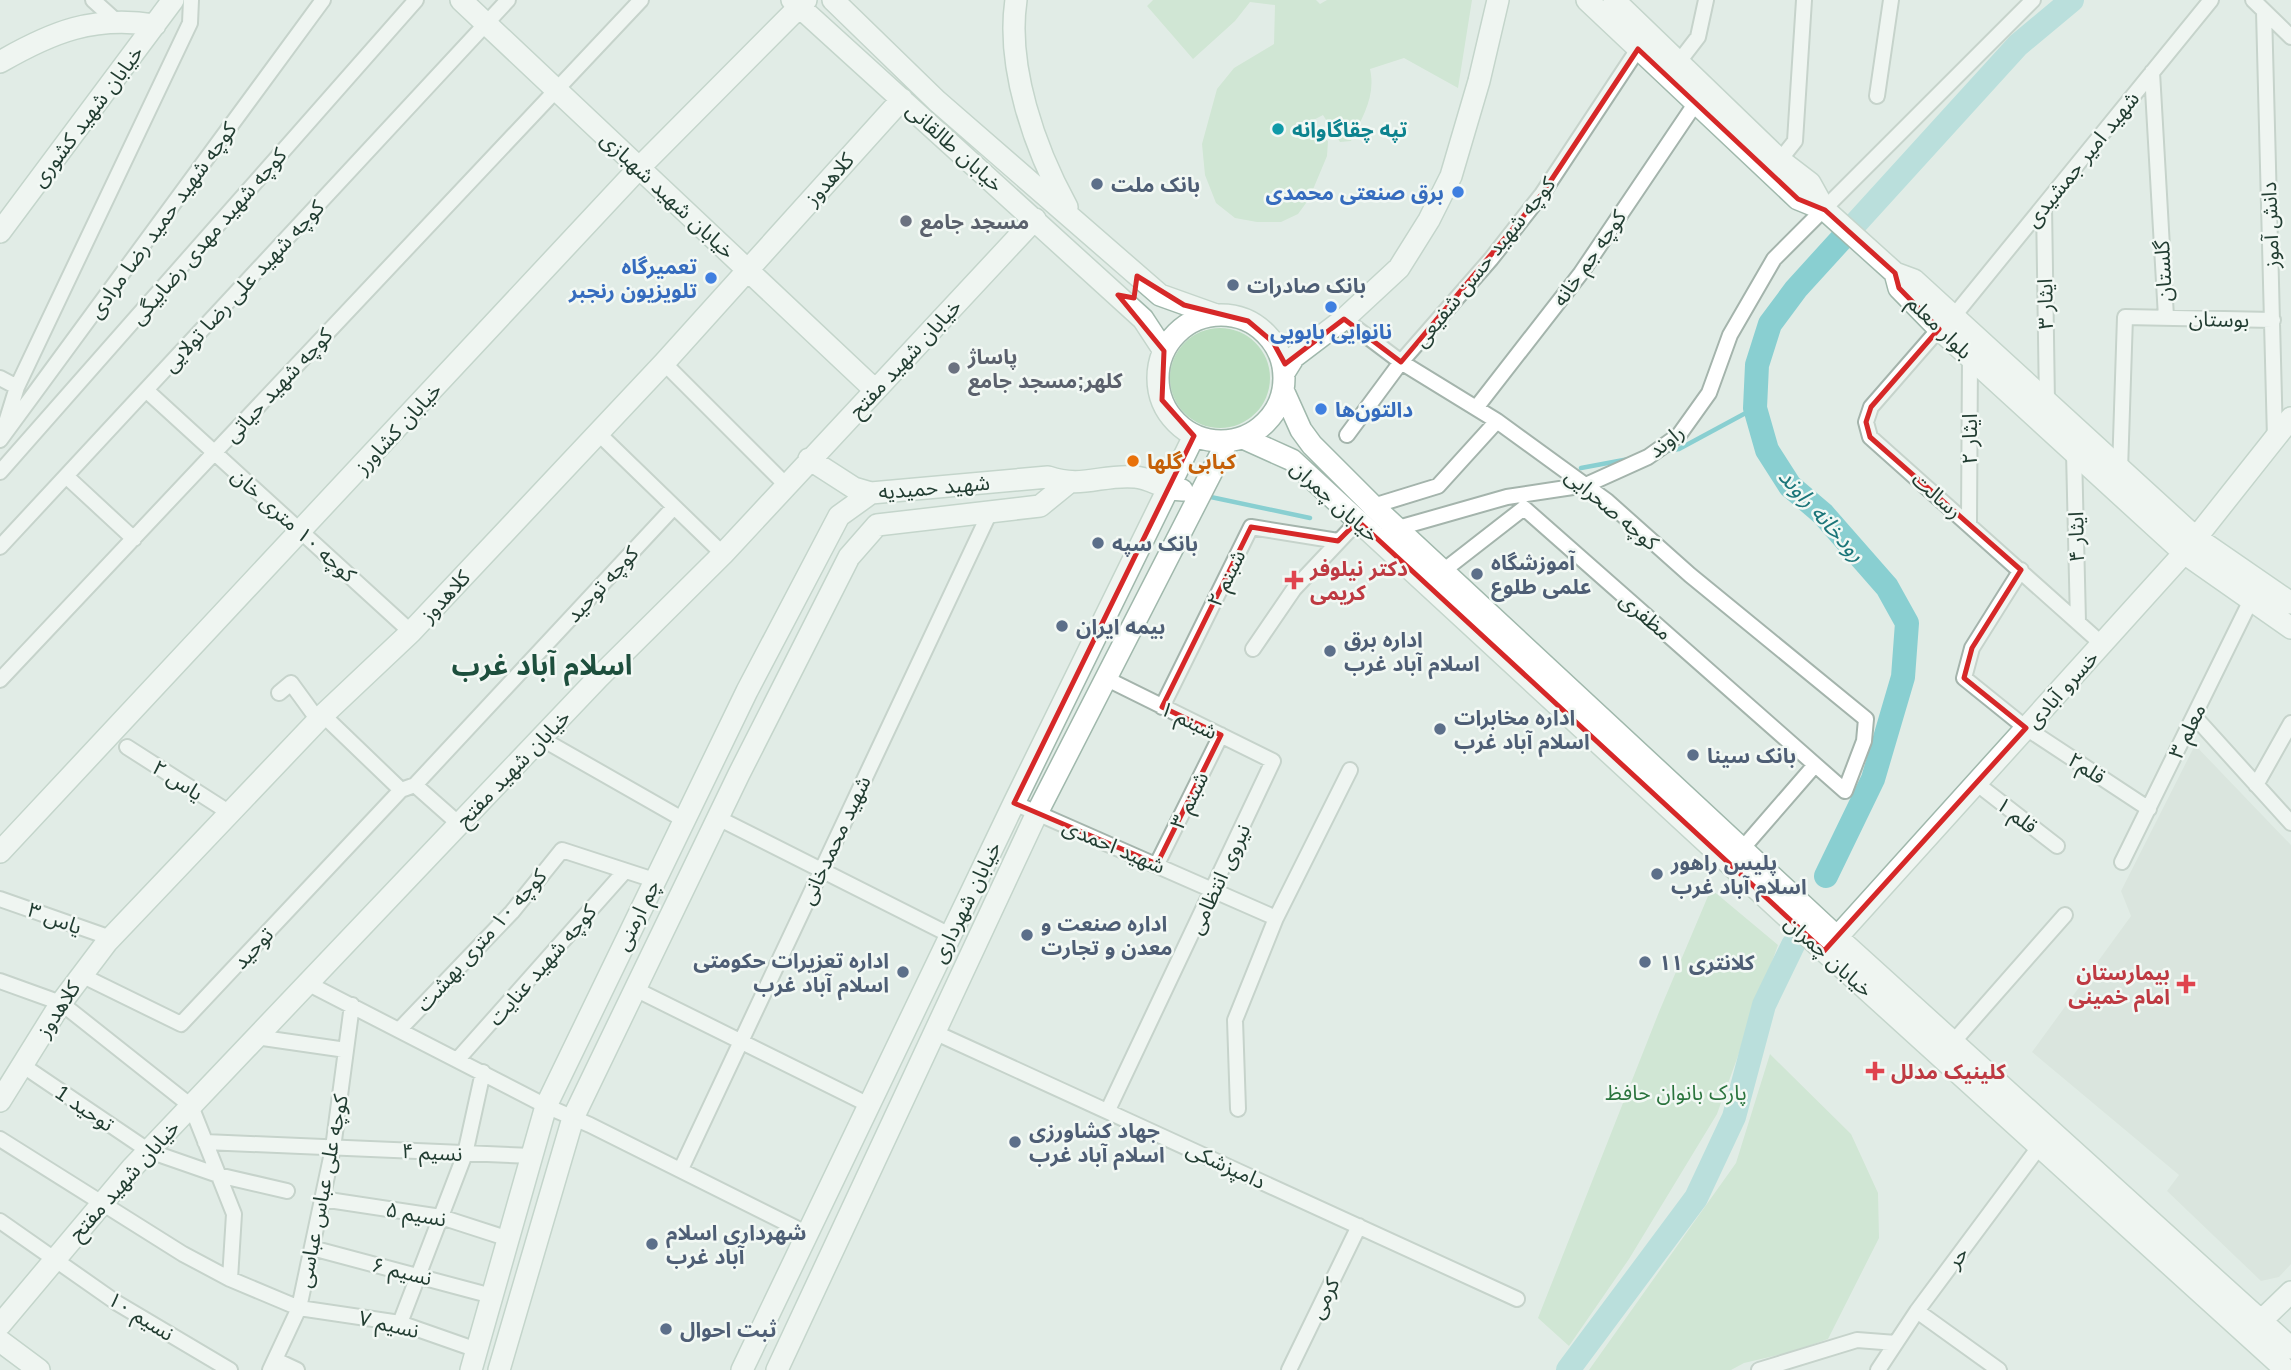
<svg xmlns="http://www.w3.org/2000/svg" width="2291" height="1370" font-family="Helvetica,'Noto Sans Arabic',sans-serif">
  <rect width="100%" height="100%" fill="#e1ece6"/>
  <path fill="#d0dcd5" d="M2195,745L2291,845V1264L2279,1277L2261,1281L2167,1191L2179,1175L2032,1052L2131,916L2121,891Z"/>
  <path fill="#baddbf" d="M1153,0H1316L1320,4L1327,0H1472L1458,88L1404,58L1370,69C1376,96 1363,116 1351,141L1340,142L1323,115L1306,124L1328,141L1327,156L1309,199L1298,214L1281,222H1257L1235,218L1216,203L1205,175L1202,144L1217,89L1234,68L1274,44L1275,5L1250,2L1235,21L1193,59L1147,6Z
    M1170 378a50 50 0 1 1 100 0a50 50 0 1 1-100 0Z
    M1711,889L1778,945L1717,1114L1629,1259L1569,1346L1538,1318L1659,1012Z
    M1770,1054L1851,1134L1878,1193L1879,1238L1828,1339L1791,1352L1744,1363L1731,1370H1589L1736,1163Z"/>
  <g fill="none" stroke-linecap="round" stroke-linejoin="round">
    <path stroke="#89cfd1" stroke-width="4.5" d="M1665,451L1679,449L1755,408
      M1581,468L1629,459
      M1206,496L1310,518"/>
    <path stroke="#89cfd1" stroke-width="24" d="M1826,876L1873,779L1903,677L1907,623L1887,587L1823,514L1790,486L1767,450L1755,408L1757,365L1770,324L1796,289L2018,45L2072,0
      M1568,1370L1696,1198L1734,1117L1764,1005L1793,945"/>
    <g stroke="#a4b4ac" stroke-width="18">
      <path id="street" d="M93,0L115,20
        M2253,0L2291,37
        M2264,11L2275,438
        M1678,63L1698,37L1706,0
        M2152,72L2166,317
        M1877,96L1891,0
        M1780,160L1795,141L1804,0
        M2044,205L2047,403
        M1953,317L2211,0
        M1344,319L1401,362L1497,421L1607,501L1690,575L1866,719L1864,741L1845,791L1524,508L1443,571
        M1939,329L1871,407L1866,422L1870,437L2102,644
        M664,363L785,484
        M0,378L17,387
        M146,390L411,632
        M1476,408L1581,273L1695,104
        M4,429L17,387L190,23L191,0
        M598,433L723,554
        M1347,435L1401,362L1491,259L1542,194L1638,49
        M0,440L323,0
        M2074,452L2078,622
        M2120,470L2125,317L2273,320
        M0,472L416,0
        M66,476L134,539
        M1373,506L1438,486L1497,421
        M1969,523L1970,356
        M1398,528L1507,497L1586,485L1648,457L1679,435L1709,393L1730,335L1774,259L2033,0
        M0,547L508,0
        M2021,570L1972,648L1964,678L2026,728L2149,809
        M1253,649L1294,589L1358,521
        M1105,678L1273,761L1108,1110
        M0,680L641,0
        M279,693L291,683L318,720
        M1162,707L1251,527L1338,541
        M323,715L401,790L415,785L459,824
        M2194,716L2291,823
        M542,739L684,820
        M127,747L230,813
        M1976,783L2057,846
        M415,785L674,507
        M2256,785L2291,723
        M1014,803L1276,918
        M718,818L950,935
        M1742,849L1815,765
        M2122,862L2251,600
        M1157,864L1221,735
        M0,899L111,938
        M81,975L181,1024L401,790
        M0,981L61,1003L191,1106L234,1214L230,1279
        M309,984L546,1106L590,1125L808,1234
        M635,989L869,1105
        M400,1029L512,912L562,850L654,880
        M934,1032L1517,1299
        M256,1037L346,1050
        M1954,1041L2065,915
        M458,1059L625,871
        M22,1065L149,1151L218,1175L287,1191
        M1238,1109L1235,1020L1276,918L1350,770
        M0,1139L183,1254L230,1279L299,1308L400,1323L477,1350
        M205,1142L532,1156
        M681,1169L990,512
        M322,1199L441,1217L509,1239
        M0,1221L117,1303L230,1370
        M312,1248L492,1296
        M1917,1311L1999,1370
        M400,1323L465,1154L483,1072
        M270,1370L299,1308L333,1148L352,1005
        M275,1370L280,1362L297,1370
        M1289,1370L1359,1226
        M1759,1370L1857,1340L1896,1343
        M1878,1370L1917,1311L2039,1147"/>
    </g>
    <g stroke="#a0b8ac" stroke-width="24">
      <path id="secondary" d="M461,0L875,390
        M792,0L1143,319L1164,351
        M833,0L937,101L1160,295L1216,315
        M1016,0C1006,67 1035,149 1067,207
        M1587,0L1798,199L1825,210
        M1614,0L1780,160L1810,183L1825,210L1895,273L1914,280L2195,537L2291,603
        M0,62C52,32 94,15 155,25
        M0,232L173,0
        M1895,273L1899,288L1939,329L2184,553L2291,628
        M1158 378a63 63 0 1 1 126 0a63 63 0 1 1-126 0Z
        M1284,373L1294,357L1344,319L1399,268L1429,220L1451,176L1479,81L1498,0
        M1283,390L1301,430L1312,445L1373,506L1837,937L2291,1348
        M1243,438L1292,460L1824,951L2286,1370
        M809,459L854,488L871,493L1048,477C1082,489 1102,474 1135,477C1151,478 1164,490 1182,490
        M877,525L1040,506L1067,484
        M0,852L639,168L806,0
        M1829,946L2184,553L2291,418
        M0,1101L61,1003L107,942L323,715L411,632L664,363L902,99
        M2262,1320L2291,1292
        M0,1325L132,1168L599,677L723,554L1035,219
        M0,1341L39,1370
        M471,1370L546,1106L747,691L839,516L871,493
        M499,1370L573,1118L739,774L849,557L877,525
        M742,1370L1014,803L1194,436
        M777,1370L1037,813L1227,442"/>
    </g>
    <use href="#street" stroke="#fff" stroke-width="14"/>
    <use href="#secondary" stroke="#fff" stroke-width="21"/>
  </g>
  <path d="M0 0H2291V1370H0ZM1638,49L1798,199L1825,210L1895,273L1899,288L1939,329L1871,407L1866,422L1870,437L2021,570L1972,648L1964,678L2026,728L1824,951L1358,521L1338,541L1251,527L1162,707L1221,735L1157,864L1014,803L1194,436L1162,400L1164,351L1118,295L1134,298L1137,276L1184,305L1248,321L1273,342L1285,364L1344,319L1401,362L1542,194Z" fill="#e1ece6" fill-opacity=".55" fill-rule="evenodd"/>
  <path fill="none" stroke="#d62828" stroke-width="5" stroke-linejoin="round" d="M1638,49L1798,199L1825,210L1895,273L1899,288L1939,329L1871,407L1866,422L1870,437L2021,570L1972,648L1964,678L2026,728L1824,951L1358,521L1338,541L1251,527L1162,707L1221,735L1157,864L1014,803L1194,436L1162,400L1164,351L1118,295L1134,298L1137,276L1184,305L1248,321L1273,342L1285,364L1344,319L1401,362L1542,194Z"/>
  <circle fill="#0f9aa8" stroke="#f2f8f4" stroke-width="2.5" cx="1278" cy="129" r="7"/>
  <g fill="#5c6f8a" stroke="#f2f8f4" stroke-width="2.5">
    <circle cx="1097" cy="184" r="7"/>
    <circle cx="1233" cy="285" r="7"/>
    <circle cx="1098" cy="543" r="7"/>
    <circle cx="1477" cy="574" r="7"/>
    <circle cx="1062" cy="626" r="7"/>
    <circle cx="1330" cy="651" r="7"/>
    <circle cx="1440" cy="729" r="7"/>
    <circle cx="1693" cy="755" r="7"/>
    <circle cx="1657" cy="874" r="7"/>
    <circle cx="1027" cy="935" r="7"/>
    <circle cx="1645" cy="962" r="7"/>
    <circle cx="903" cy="972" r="7"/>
    <circle cx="1015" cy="1142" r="7"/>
    <circle cx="652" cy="1244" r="7"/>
    <circle cx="666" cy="1329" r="7"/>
  </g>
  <g fill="#3f7fe0" stroke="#f2f8f4" stroke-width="2.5">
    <circle cx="1458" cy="192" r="7"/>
    <circle cx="711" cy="278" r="7"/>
    <circle cx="1331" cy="307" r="7"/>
    <circle cx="1321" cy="409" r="7"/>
  </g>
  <g fill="#6b7280" stroke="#f2f8f4" stroke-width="2.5">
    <circle cx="906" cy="221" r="7"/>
    <circle cx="954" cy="368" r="7"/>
  </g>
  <circle fill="#e8710a" stroke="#f2f8f4" stroke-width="2.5" cx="1133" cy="461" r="7"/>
  <g fill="#e0444e" stroke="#f2f8f4" stroke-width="2.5">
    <path d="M1290.5 569.5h7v7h7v7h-7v7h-7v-7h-7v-7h7z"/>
    <path d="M2182.5 973.5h7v7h7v7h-7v7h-7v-7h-7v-7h7z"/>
    <path d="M1871.5 1060.5h7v7h7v7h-7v7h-7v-7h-7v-7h7z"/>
  </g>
  <g text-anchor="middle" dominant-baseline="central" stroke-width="5" stroke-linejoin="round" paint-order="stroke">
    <g font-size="21" fill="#223d32" stroke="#f2f8f4">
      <text transform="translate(87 116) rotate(-53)">خیابان شهید کشوری</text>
      <text transform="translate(955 147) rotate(42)">خیابان طالقانی</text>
      <text transform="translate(2082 159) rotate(-51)">شهید امیر جمشیدی</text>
      <text transform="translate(829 179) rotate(-48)">کلاهدوز</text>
      <text transform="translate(668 195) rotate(43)">خیابان شهید شهبازی</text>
      <text transform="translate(162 220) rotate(-54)">کوچه شهید حمید رضا مرادی</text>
      <text transform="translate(2270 225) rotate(-92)">دانش آموز</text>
      <text transform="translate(208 236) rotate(-49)">کوچه شهید مهدی رضابیگی</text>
      <text transform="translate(1589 258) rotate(-55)">کوچه جم خانه</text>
      <text transform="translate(1484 262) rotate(-51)">کوچه شهید حسن شفیعی</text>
      <text transform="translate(2163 271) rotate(-93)">گلستان</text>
      <text transform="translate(243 286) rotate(-47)">کوچه شهید علی رضا تولایی</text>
      <text transform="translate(2045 304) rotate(-91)">ایثار ۳</text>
      <text transform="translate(2219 319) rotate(1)">بوستان</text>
      <text transform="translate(1940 327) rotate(44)">بلوار معلم</text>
      <text transform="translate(905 358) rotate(-47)">خیابان شهید مفتح</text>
      <text transform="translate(278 385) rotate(-47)">کوچه شهید حیاتی</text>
      <text transform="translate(398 428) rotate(-47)">خیابان کشاورز</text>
      <text transform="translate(1969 439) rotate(-90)">ایثار ۲</text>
      <text transform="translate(1666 441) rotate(-39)">راوند</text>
      <text transform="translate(934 487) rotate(-5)">شهید حمیدیه</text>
      <text transform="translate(1937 495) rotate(41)">رسالت</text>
      <text transform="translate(1335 501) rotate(42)">خیابان چمران</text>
      <text transform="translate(1612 509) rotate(40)">کوچه صحرایی</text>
      <text transform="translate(294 525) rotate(42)">کوچه ۱۰ متری خان</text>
      <text transform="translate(2076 537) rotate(-91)">ایثار ۴</text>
      <text transform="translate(1226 578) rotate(-64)">شبنم ۲</text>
      <text transform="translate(602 584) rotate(-47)">کوچه توحید</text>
      <text transform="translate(445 596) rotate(-47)">کلاهدوز</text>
      <text transform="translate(1646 616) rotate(41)">مظفری</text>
      <text transform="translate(2062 689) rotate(-48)">خسرو آبادی</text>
      <text transform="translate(1189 720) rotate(26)">شبنم ۱</text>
      <text transform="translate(2187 731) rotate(-64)">معلم ۳</text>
      <text transform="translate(513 768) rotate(-46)">خیابان شهید مفتح</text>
      <text transform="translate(2087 768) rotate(33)">قلم۲</text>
      <text transform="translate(178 780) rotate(33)">یاس ۲</text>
      <text transform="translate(1189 800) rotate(-64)">شبنم ۳</text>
      <text transform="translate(2017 815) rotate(38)">قلم ۱</text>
      <text transform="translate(835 840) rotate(-65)">شهید محمدخانی</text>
      <text transform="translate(1114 846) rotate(23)">شهید احمدی</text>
      <text transform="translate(1219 879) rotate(-65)">نیروی انتظامی</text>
      <text transform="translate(966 902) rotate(-64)">خیابان شهرداری</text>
      <text transform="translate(637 915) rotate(-64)">چم ارمنی</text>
      <text transform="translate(55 918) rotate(20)">یاس ۳</text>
      <text transform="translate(481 940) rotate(-48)">کوچه ۱۰ متری بهشت</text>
      <text transform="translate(253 948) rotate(-47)">توحید</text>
      <text transform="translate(1829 956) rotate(42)">خیابان چمران</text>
      <text transform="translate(542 965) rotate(-49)">کوچه شهید عنایت</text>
      <text transform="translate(58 1009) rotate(-57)">کلاهدوز</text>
      <text transform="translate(85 1108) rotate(34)">توحید 1</text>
      <text transform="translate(432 1152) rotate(3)">نسیم ۴</text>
      <text transform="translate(1226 1165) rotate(25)">دامپزشکی</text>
      <text transform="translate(124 1180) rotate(-48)">خیابان شهید مفتح</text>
      <text transform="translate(322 1191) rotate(-79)">کوچه علی عباس عباسی</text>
      <text transform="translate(416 1214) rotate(10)">نسیم ۵</text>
      <text transform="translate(1957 1257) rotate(-53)">حر</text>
      <text transform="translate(402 1271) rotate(14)">نسیم ۶</text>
      <text transform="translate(1324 1298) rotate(-64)">کرمی</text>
      <text transform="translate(141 1316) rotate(32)">نسیم ۱۰</text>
      <text transform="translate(389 1324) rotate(13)">نسیم ۷</text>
    </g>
    <g font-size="21" font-weight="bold" fill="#0d838f" stroke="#f2f8f4" text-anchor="start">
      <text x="1292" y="129">تپه چقاگاوانه</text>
    </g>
    <g font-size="21" font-weight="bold" fill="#4e5e75" stroke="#f2f8f4" text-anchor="start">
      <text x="1111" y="184">بانک ملت</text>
      <text x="1247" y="285">بانک صادرات</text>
      <text x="1112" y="543">بانک سپه</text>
      <text x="1491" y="562">آموزشگاه<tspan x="1491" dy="24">علمی طلوع</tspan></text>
      <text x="1076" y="626">بیمه ایران</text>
      <text x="1344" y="639">اداره برق<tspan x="1344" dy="24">اسلام آباد غرب</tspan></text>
      <text x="1454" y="717">اداره مخابرات<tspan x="1454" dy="24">اسلام آباد غرب</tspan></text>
      <text x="1707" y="755">بانک سینا</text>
      <text x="1671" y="862">پلیس راهور<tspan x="1671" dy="24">اسلام آباد غرب</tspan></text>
      <text x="1041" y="923">اداره صنعت و<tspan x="1041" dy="24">معدن و تجارت</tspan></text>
      <text x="889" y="960" text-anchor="end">اداره تعزیرات حکومتی<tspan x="889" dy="24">اسلام آباد غرب</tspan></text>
      <text x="1659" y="962">کلانتری ۱۱</text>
      <text x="1029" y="1130">جهاد کشاورزی<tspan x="1029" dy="24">اسلام آباد غرب</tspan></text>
      <text x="666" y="1232">شهرداری اسلام<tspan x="666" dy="24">آباد غرب</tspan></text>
      <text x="680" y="1329">ثبت احوال</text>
    </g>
    <g font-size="21" font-weight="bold" fill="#366cbe" stroke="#f2f8f4" text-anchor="end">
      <text x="1444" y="192">برق صنعتی محمدی</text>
      <text x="697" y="266">تعمیرگاه<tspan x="697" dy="24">تلویزیون رنجبر</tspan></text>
      <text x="1331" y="331" text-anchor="middle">نانوایی بابویی</text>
      <text x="1335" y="409" text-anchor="start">دالتون‌ها</text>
    </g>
    <g font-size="21" font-weight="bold" fill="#5b616d" stroke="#f2f8f4" text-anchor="start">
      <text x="920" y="221">مسجد جامع</text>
      <text x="968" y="356">پاساژ<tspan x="968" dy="24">کلهر;مسجد جامع</tspan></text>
    </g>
    <g font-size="21" font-weight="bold" fill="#c56008" stroke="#f2f8f4" text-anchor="start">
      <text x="1147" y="461">کبابی گلها</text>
    </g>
    <g font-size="21" font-weight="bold" fill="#be3a42" stroke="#f2f8f4" text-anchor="start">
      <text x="1310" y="568">دکتر نیلوفر<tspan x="1310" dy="24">کریمی</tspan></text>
      <text x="2170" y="972" text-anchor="end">بیمارستان<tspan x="2170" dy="24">امام خمینی</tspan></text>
      <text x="1891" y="1071">کلینیک مدلل</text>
    </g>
    <g font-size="21" fill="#2b743e" stroke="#f2f8f4">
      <text x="1676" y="1092">پارک بانوان حافظ</text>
    </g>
    <g font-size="23" font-style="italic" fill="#1b7579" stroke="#f2f8f4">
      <text transform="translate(1822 515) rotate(48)">رودخانه راوند</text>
    </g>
    <g font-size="28" font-weight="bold" fill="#1d4f3d" stroke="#f2f8f4">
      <text x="542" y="665">اسلام آباد غرب</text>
    </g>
  </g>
</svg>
